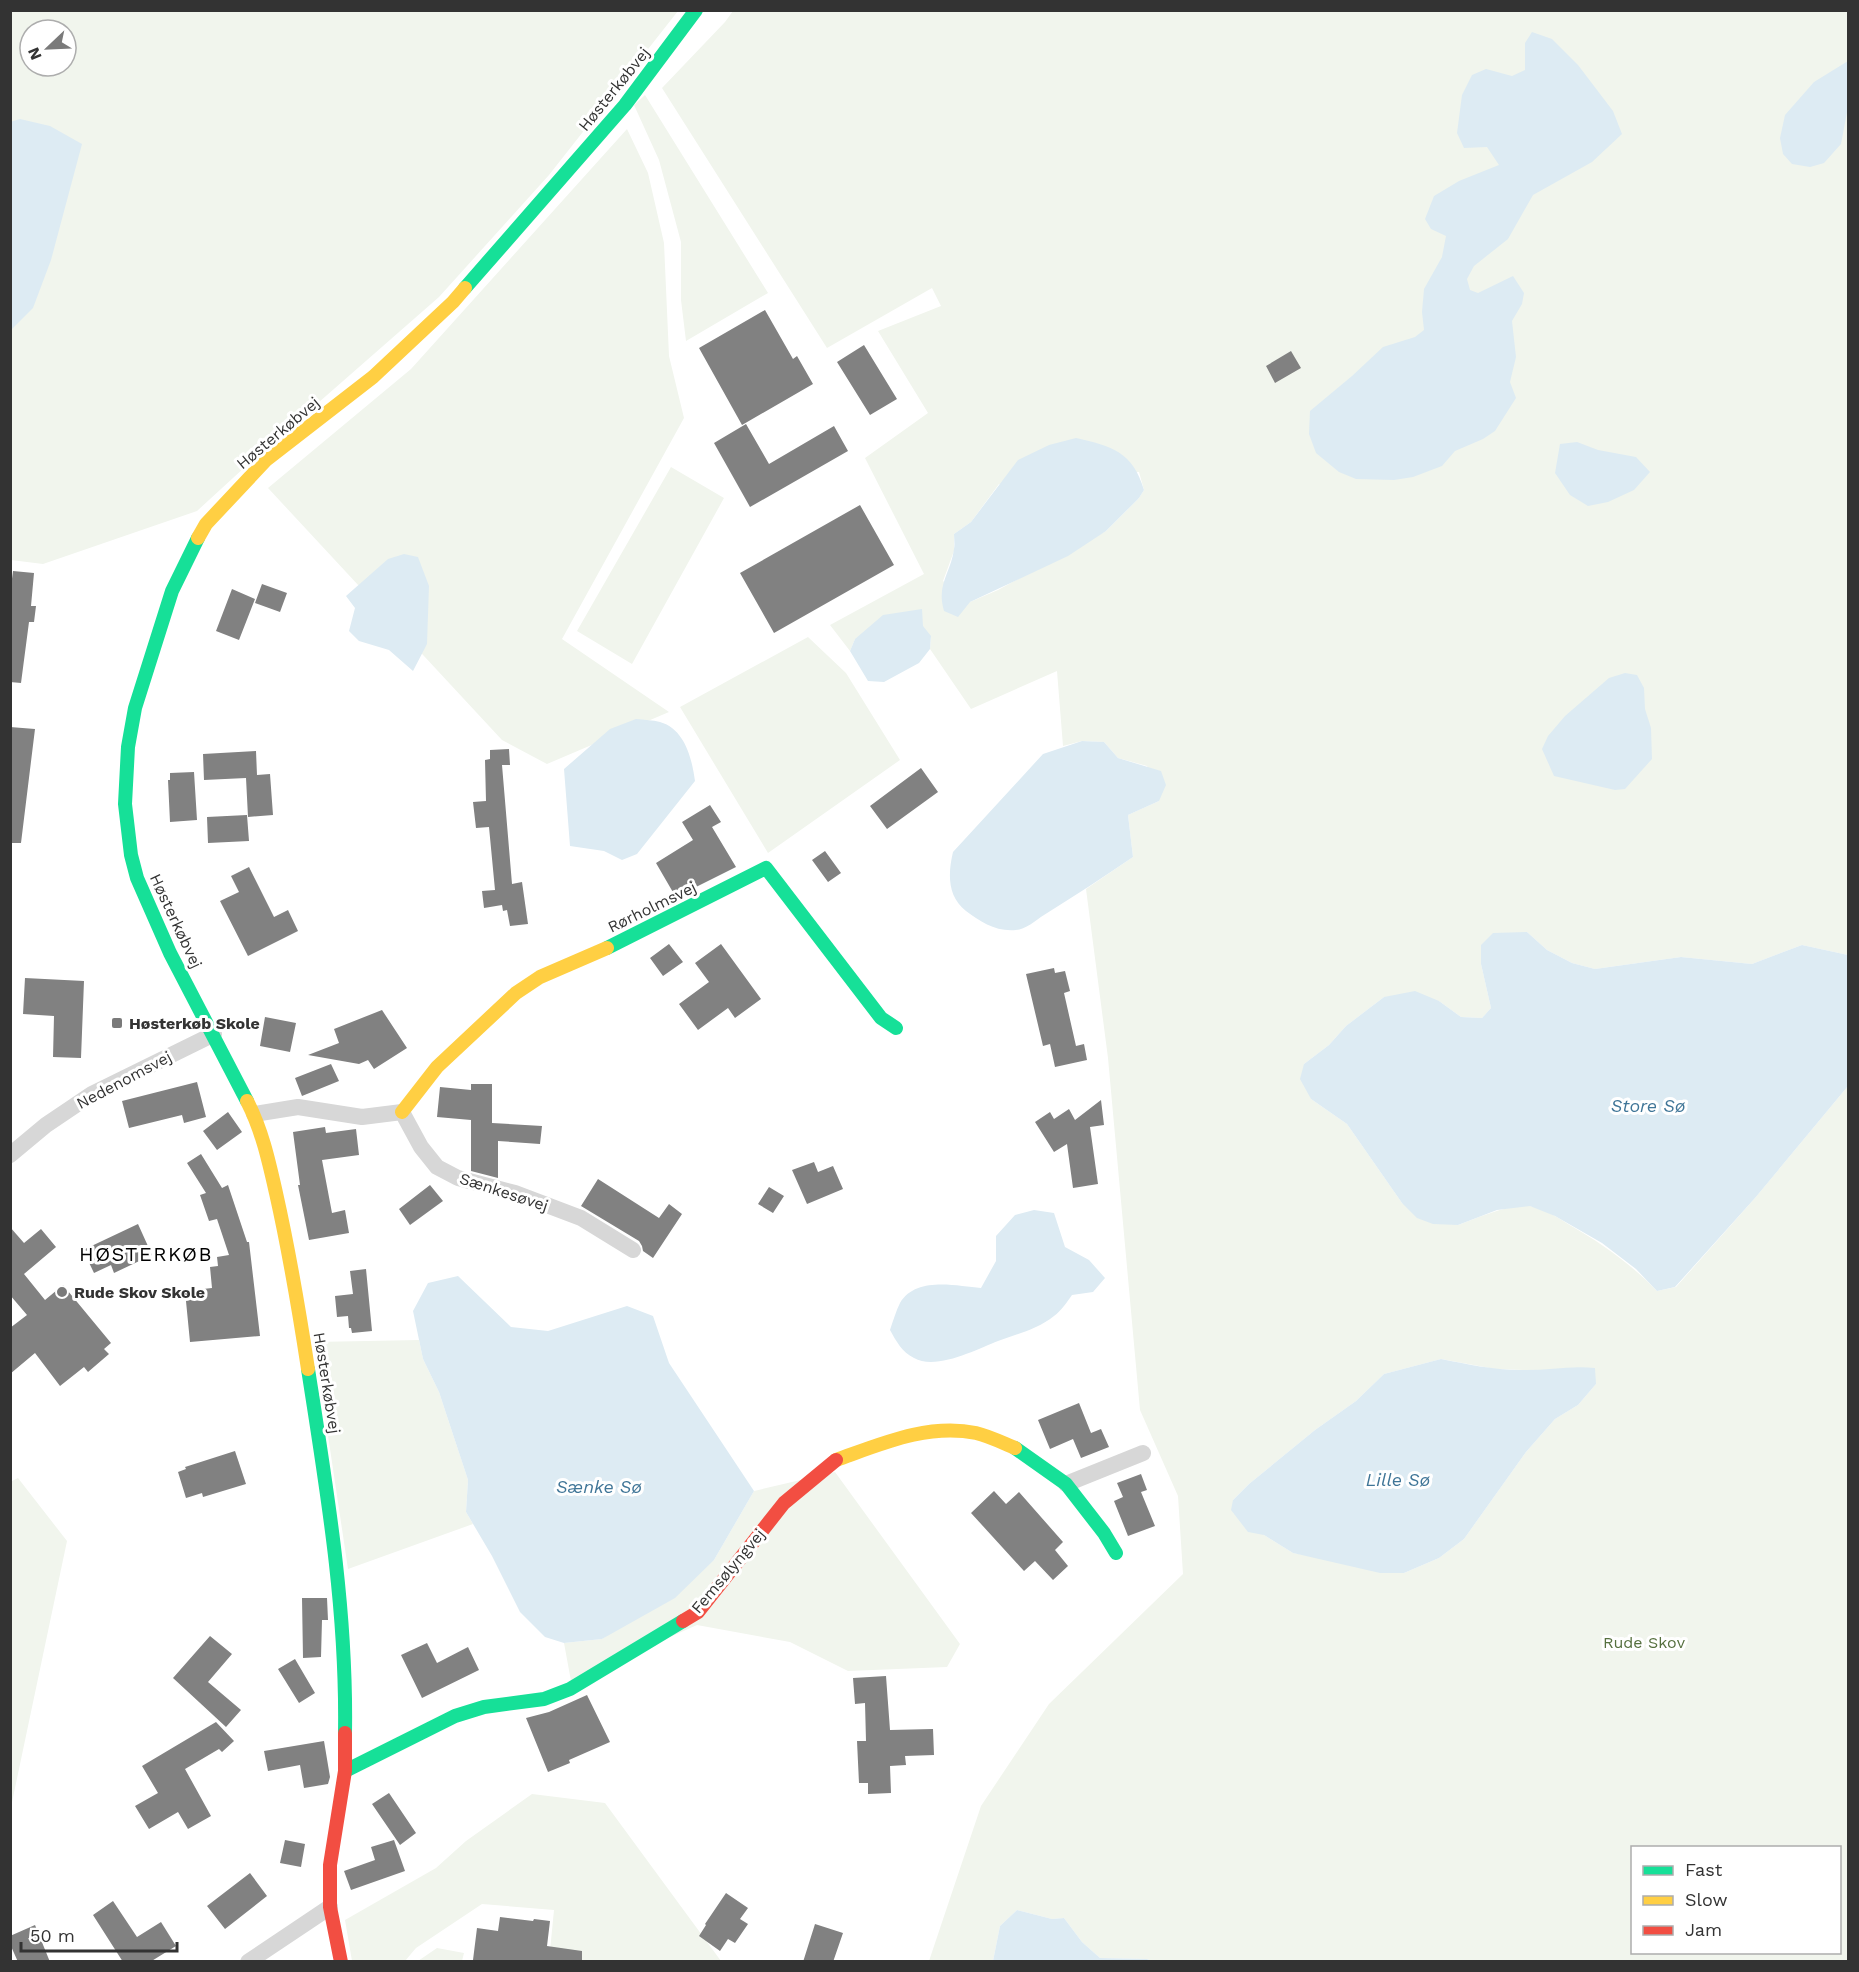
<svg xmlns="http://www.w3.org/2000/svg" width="1859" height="1972" font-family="'Work Sans',sans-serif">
  <rect width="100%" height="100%" fill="#fff"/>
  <path fill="#f1f5ed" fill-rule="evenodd" d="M11,11H678L549,175L439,297L245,467L197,511L43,564L11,560ZM30,30H66V66H30Z
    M733,11H1848V955L1802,945L1752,964L1681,957L1595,969L1572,963L1547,950L1527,932L1481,964L1491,1008L1482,1018L1461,1017L1439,1001L1384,997L1346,1026L1329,1045L1304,1064L1311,1099L1347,1124L1402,1203L1458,1225C1478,1218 1508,1204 1530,1206C1543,1208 1557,1217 1568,1224C1601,1243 1630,1263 1657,1291L1676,1287L1755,1198L1848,1086V1961H1152L1147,1959L1100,1958L1082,1942L1064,1918L1052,1919L1017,1910L1000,1926L993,1961H929L981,1806L1049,1704L1183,1574L1178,1496L1140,1410L1108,1058L1086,889L1133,857L1128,815L1159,801L1147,766L1118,758L1104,742L1082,741L1063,746L1057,671L971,709L930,649L931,636L855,639L850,651L830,625L924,574L865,458L928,413L878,331L941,306L932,288L827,348L662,88L725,22ZM1139,472L1144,490L1139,498L1106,531L998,590L970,602L943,581L954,551V534L971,522L999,484ZM1441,1359L1495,1369L1524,1370L1596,1384L1578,1405L1555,1419L1526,1452L1464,1539L1439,1558L1404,1573L1293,1553L1264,1535L1233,1500L1249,1484L1315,1430L1356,1401L1384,1374ZM1632,1848H1840V1952H1632Z
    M645,95L768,293L686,341L681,300V242L659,160L634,105Z
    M627,129L648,173L664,243L669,356L684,418L562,639L669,712L547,764L502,740L268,488L411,369Z
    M671,467L724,498L632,664L577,631Z
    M808,637L846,673L900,760L768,853L680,707Z
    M419,1340L423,1359L439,1392L468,1480L466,1512L473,1524L348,1569L314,1342Z
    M835,1472L960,1644L947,1667L848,1671L790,1642L697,1625L571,1681L564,1643L602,1639L714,1560L754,1491Z
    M18,1478L67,1541L11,1807L10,1482Z
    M532,1794L605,1803L721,1961H549L554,1910L482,1904L416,1948L405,1961H352L345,1920L436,1868L466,1841Z
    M437,1948L464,1953L462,1961H418Z"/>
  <path fill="#ddebf3" d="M1532,32L1552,39L1578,65L1613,111L1622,134L1592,162L1533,195L1508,239L1474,266L1467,279L1470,290L1478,293L1513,276L1524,293L1522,304L1512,321L1516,357L1510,382L1516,398L1495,431L1483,439L1455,451L1442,466L1413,477L1394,480L1356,479L1339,472L1316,453L1309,434L1310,411L1352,376L1383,347L1415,337L1424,330L1422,312L1424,289L1442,257L1446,236L1431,229L1425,219L1434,196L1459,181L1499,165L1487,147L1464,148L1457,133L1462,95L1472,75L1486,69L1512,76L1525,70V43Z
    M1848,61V107L1841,144L1824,163L1810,167L1792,164L1783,154L1780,138L1785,115L1814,82Z
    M20,119L50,126L82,144L51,260L33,308L11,330L10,122Z
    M1076,438C1112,446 1133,452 1144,490L1139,498L1106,531L1068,556L970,602L958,617L944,611C936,584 951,573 954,549C955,544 954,539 954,534L971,522L1018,460L1049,445Z
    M1577,442L1598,450L1636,457L1650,472L1634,490L1608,502L1588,506L1570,495L1555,473L1560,444Z
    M404,554L418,557L429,586L427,644L413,671L389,650L359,641L349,631L355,608L346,596L388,559Z
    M922,609L923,626L931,636L930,649L919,663L884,682L868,681L850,651L855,639L883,615Z
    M1625,673L1637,675L1644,688L1645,709L1651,728L1652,759L1625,789L1615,790L1554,776L1542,749L1548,736L1565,716L1609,678Z
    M636,719C644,720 653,720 660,722C685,729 692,759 695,781L637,854L622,860L604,851L570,846L564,769L610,729Z
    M1082,741L1104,742L1118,758L1161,771L1166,785L1159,801L1128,815L1133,857C1104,877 1074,896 1044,915C1036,920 1025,930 1016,930C996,932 981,922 966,911C947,896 948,873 953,852L1043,754Z
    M1527,932L1547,950L1572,963L1595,969L1681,957L1752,964L1802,945L1848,955V1086L1755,1198L1675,1287L1657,1291L1636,1269L1602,1243L1555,1216L1530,1206L1497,1210L1458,1225L1433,1224L1417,1218L1402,1203L1347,1124L1311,1099L1300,1079L1304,1064L1329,1045L1346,1026L1384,997L1415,991L1439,1001L1461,1017L1482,1018L1491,1008L1481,964V945L1493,933Z
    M1034,1210L1054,1213L1065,1247L1089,1260L1105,1278L1093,1292L1072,1295C1067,1302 1061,1311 1054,1316C1038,1329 1017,1334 998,1341C977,1349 936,1371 914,1358C902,1352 896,1341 890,1330C893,1321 896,1311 900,1303C916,1276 956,1286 981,1288L996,1261V1236L1015,1215Z
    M458,1276L511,1327L548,1331L627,1306L653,1316L669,1363L754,1491L714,1560L675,1598L602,1639L564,1643L545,1637L520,1612L492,1556L466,1512L468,1480L439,1392L423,1359L413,1311L428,1283Z
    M1441,1359C1467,1364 1493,1370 1520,1370C1546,1371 1570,1365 1595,1368L1596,1384L1578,1405L1555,1419L1526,1452L1464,1539L1439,1558L1404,1573H1380L1293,1553L1264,1535L1248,1532L1231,1510L1233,1500L1249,1484L1315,1430L1356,1401L1384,1374Z
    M1017,1910L1052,1919L1064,1918L1082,1942L1100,1958L1147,1959L1152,1961H993L1000,1926Z"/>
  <path fill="#818181" d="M765,310L793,359L797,356L813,384L742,425L699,348Z
    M864,345L897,399L870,415L837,362Z
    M1291,351L1301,368L1275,383L1266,366Z
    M746,424L769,464L834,426L848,451L750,507L714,443Z
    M860,505L894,565L774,633L740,573Z
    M13,571L34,573L31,606H36L34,622H29L21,683L10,682V594Z
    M262,584L287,593L280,612L255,603Z
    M232,589L255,599L239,640L216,631Z
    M10,727L35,729L21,843H10Z
    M509,749L510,765H502L512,884L522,882L528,924L510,926L507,910L503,911L502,905L484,908L482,891L495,890L489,827L476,828L473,802L486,801L485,760L490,759V750Z
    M256,751L257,775L270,774L273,815L248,817L246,778L204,780L203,754Z
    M921,768L938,792L887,829L870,806Z
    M194,772L197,820L170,822L168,780H170V773Z
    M710,805L721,822L712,827L736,867L680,895L678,891L674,894L656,863L693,840L682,822Z
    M247,815L249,841L208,843L207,817Z
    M825,851L841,873L828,882L812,860Z
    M249,867L274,917L288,910L298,931L248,956L220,901L239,892L231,876Z
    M669,944L683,962L663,976L650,958Z
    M721,944L761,999L735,1018L728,1008L698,1030L679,1004L709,982L695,963Z
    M1054,968L1055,973L1065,971L1070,991L1064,993L1076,1046L1084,1044L1087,1060L1055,1067L1050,1044L1043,1046L1026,974Z
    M25,978L84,981L81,1058L53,1057L54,1016L23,1014Z
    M382,1010L407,1048L374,1069L368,1060L359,1064L308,1055L339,1043L334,1029Z
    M265,1017L296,1023L290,1052L260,1046Z
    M331,1064L339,1081L302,1096L295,1078Z
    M197,1082L206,1117L184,1123L182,1115L129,1128L122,1101Z
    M471,1084H492V1123L542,1126L540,1144L498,1141V1178L471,1171V1120L437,1117L440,1087L471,1090Z
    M1101,1100L1104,1125L1090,1127L1098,1184L1073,1188L1067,1144L1054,1152L1035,1122L1050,1112L1054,1119L1069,1109L1075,1120Z
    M228,1112L242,1132L217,1150L203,1131Z
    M325,1127L326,1133L356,1129L359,1155L322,1160L332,1213L345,1210L349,1233L309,1240L298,1185H300L293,1132Z
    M201,1154L222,1188L228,1185L247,1242H249L260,1336L190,1342L185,1291L212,1288L210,1267L218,1266L217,1257L229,1255L217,1219L209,1221L200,1195L206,1193L187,1163Z
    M814,1162L818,1172L833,1166L843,1189L807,1204L792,1170Z
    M598,1179L659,1218L669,1204L682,1214L653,1258L643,1251L642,1246L639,1241L581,1206Z
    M430,1185L443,1201L410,1225L399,1209Z
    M769,1187L784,1196L773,1213L758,1204Z
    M138,1224L152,1255L114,1273L111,1265L94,1273L83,1250Z
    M10,1227L24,1243L41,1229L56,1247L24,1274L45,1300L63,1285L111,1343L104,1349L109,1354L88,1372L84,1367L60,1386L35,1353L10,1374V1328L27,1315L10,1295Z
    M366,1269L372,1331L352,1333L351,1328H349L348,1316L337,1317L335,1296L353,1294L350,1271Z
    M1079,1403L1091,1433L1101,1429L1109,1447L1081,1458L1073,1439L1050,1449L1038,1420Z
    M235,1451L246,1484L203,1497L202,1493L186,1498L178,1472L186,1469L185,1467Z
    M1141,1474L1147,1490L1141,1492L1155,1526L1128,1536L1114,1501L1123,1497L1117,1483Z
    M994,1491L1006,1504L1019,1492L1063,1542L1055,1550L1068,1566L1053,1580L1035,1561L1024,1571L971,1513Z
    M302,1598H327L328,1620H322L321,1657L303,1658Z
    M210,1636L232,1654L208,1682L241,1710L226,1727L173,1678Z
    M427,1643L437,1663L468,1647L479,1670L422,1698L401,1655Z
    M295,1659L315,1693L299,1703L278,1669Z
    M886,1676L890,1730L933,1729L934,1755L905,1756L906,1765L890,1766L891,1793L868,1794V1783H859L857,1741H866L865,1703L855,1704L853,1678Z
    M587,1695L610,1742L569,1760L570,1763L548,1772L526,1718L549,1712Z
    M216,1722L234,1741L222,1752L219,1749L185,1769L211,1816L188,1829L178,1812L149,1829L135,1806L158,1793L142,1766Z
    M324,1741L330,1777L328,1784L304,1788L300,1765L268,1771L264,1751Z
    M389,1793L416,1833L400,1845L372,1804Z
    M285,1840L305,1844L301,1867L280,1863Z
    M394,1840L405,1871L351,1890L344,1871L375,1860L371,1847Z
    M250,1873L267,1896L225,1929L207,1906Z
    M726,1893L748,1908L740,1919L748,1924L735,1943L728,1939L720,1951L699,1936L706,1925L705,1924Z
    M113,1901L137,1937L161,1922L176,1946L150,1962H123L93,1915Z
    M500,1917L533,1921L534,1919L550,1921L547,1946L582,1951V1962L473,1960L477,1928L498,1931Z
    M815,1924L843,1933L833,1962H803Z
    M35,1925L50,1962H18L10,1944V1936Z"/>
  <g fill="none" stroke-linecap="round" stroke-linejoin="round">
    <path stroke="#d7d7d7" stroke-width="16" d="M254,1114L298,1107L362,1117L402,1112L421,1147L437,1167L458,1178L515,1193L581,1218L633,1250
      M10,1155L46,1125L92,1094L214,1034
      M1066,1484L1143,1453
      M248,1962L330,1907"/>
    <path stroke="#16e098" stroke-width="14" d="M465,288L625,105L696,10
      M198,538L172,591L135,708L128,747L125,804L131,855L137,878L170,953L247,1101
      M607,948L766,868L881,1018L896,1028
      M308,1369C327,1491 347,1609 345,1733
      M1015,1448L1066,1484L1104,1533L1116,1553
      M345,1771L455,1716L484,1707L544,1699L570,1689L683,1621"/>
    <path stroke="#ffcf43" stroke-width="14" d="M198,538L206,524L266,460L373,377L453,302L465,288
      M247,1101C262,1130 269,1162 276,1193C289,1251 299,1310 308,1369
      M402,1112L437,1067L516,993L540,977L607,948
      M836,1460C881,1444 928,1423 976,1433C989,1436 1003,1443 1015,1448"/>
    <path stroke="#f24e42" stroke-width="14" d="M683,1621L698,1612L784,1503L836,1460
      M341,1962L330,1907V1865L345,1771V1733"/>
  </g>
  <g fill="#7a7a7a" stroke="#fff" stroke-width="2">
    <rect x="111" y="1017" width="12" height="12" rx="3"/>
    <circle cx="62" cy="1292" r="6"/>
  </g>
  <g text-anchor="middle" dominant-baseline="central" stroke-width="6" stroke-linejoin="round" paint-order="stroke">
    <g font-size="16" fill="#333" stroke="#fff">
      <text transform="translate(614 89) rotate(-51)">Høsterkøbvej</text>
      <text transform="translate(278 433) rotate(-40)">Høsterkøbvej</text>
      <text transform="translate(652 907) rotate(-26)">Rørholmsvej</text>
      <text transform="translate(176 921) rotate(65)">Høsterkøbvej</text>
      <text transform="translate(124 1080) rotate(-28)">Nedenomsvej</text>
      <text transform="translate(504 1192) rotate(18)">Sænkesøvej</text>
      <text transform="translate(327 1383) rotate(81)">Høsterkøbvej</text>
      <text transform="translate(728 1571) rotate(-50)">Femsølyngvej</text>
    </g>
    <g font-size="16" font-weight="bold" fill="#333" stroke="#fff" text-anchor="start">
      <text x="129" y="1023">Høsterkøb Skole</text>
      <text x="74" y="1292">Rude Skov Skole</text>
    </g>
    <g font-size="16" fill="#56703f" stroke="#fff">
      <text x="1644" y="1642">Rude Skov</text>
    </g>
    <g font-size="18" font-style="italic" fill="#3f7597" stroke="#fff">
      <text x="1648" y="1105">Store Sø</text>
      <text x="1398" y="1479">Lille Sø</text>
      <text x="599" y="1486">Sænke Sø</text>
    </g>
    <g font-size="20" letter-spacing="1.5" fill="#000" stroke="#fff">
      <text x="146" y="1254">HØSTERKØB</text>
    </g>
  </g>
  <rect width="1859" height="1972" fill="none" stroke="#333333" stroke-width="24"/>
  <rect x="1631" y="1846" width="210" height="108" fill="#ffffff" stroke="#adadad" stroke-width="1.5"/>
  <rect x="1643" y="1866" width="30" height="9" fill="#16e098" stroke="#adadad" stroke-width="1.5"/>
  <text x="1685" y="1876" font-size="18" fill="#333333">Fast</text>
  <rect x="1643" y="1896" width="30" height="9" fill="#ffcf43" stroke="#adadad" stroke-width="1.5"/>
  <text x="1685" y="1906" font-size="18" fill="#333333">Slow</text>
  <rect x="1643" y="1926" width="30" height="9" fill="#f24e42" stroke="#adadad" stroke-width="1.5"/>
  <text x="1685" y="1936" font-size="18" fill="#333333">Jam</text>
  <g transform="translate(48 48) rotate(247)"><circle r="28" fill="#ffffff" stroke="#adadad" stroke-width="1.5"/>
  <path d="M0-4.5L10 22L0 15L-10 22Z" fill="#7a7a7a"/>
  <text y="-9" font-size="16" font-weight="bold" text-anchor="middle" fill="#333333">N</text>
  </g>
  <path d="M21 1942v9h156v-9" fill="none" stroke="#333333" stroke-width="3"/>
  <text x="30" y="1942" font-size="18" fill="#333333" stroke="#ffffff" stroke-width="4.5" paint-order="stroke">50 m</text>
</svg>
